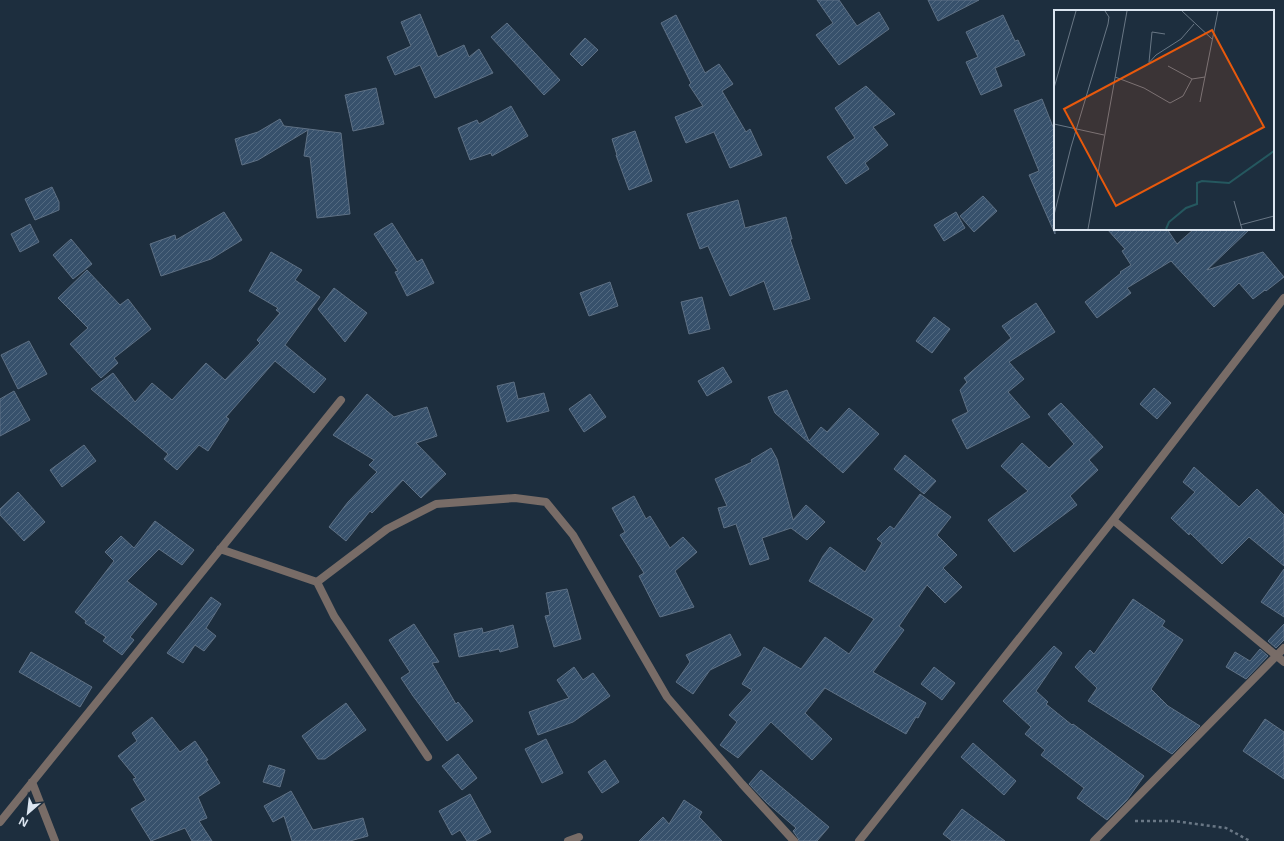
<svg xmlns="http://www.w3.org/2000/svg" width="1284" height="841" font-family="'Noto Sans',sans-serif">
  <defs>
    <pattern id="building-hatch" width="6" height="6" patternUnits="userSpaceOnUse"><rect width="6" height="6" fill="#37516c"/><path d="M-1 1l2-2M0 6l6-6M5 7l2-2" fill="none" stroke="#536a81"/></pattern>
  </defs>
  <rect width="100%" height="100%" fill="#1d2e3e"/>
  <path fill="url(#building-hatch)" stroke="#5f7185" d="M817,0H839L857,26L879,12L889,29L839,65L816,35L833,23Z
    M928,0H979L938,21Z
    M420,14L438,57L464,45L469,57L479,49L493,73L435,98L420,65L395,75L387,57L411,46L401,22Z
    M676,15L705,73L719,64L733,84L722,91L746,132L750,129L762,155L730,168L714,132L686,143L675,117L703,106L689,85L691,83L661,23Z
    M1003,15L1015,41L1018,40L1025,55L995,68L1002,86L981,95L966,62L978,57L966,32Z
    M507,23L560,80L544,95L491,37Z
    M585,38L598,50L582,66L570,54Z
    M866,86L895,114L873,127L888,145L865,163L869,169L846,184L827,157L855,138L835,108Z
    M376,88L384,124L353,131L345,95Z
    M1042,99L1055,132V234L1029,175L1039,171L1014,110Z
    M511,106L528,136L492,156L491,153L470,160L458,128L477,120L479,124Z
    M280,119L284,126L341,133L350,214L317,218L310,157L304,156L308,130L258,160L242,165L235,139L258,132Z
    M635,131L652,181L629,190L616,155H617L612,139Z
    M52,187L59,202V210L35,220L25,199Z
    M983,196L997,211L974,232L960,216Z
    M738,200L745,228L786,217L792,239H790L810,299L774,310L764,281L730,296L708,246L700,249L687,214Z
    M224,212L242,240L211,259L161,276L150,244L175,235L176,240Z
    M956,212L965,228L944,241L934,225Z
    M392,223L417,262L422,259L434,283L407,296L395,272L398,271L374,234Z
    M30,224L39,242L20,252L11,234Z
    M1107,229H1167L1177,244L1194,229H1250L1207,270L1263,252L1284,277L1266,291L1265,290L1253,299L1239,283L1214,307L1171,261L1127,288L1131,293L1097,318L1085,302L1121,273L1120,272L1131,265L1122,251L1125,249Z
    M71,239L92,264L73,279L53,255Z
    M271,252L302,270L295,280L320,297L285,345L326,379L314,393L275,361L226,417L229,419L208,451L199,445L177,470L164,459L168,454L91,389L113,373L135,402L152,383L172,400L206,363L225,380L260,343L257,340L280,313L276,310L278,308L249,291Z
    M87,270L120,305L128,299L151,329L114,358L118,363L101,378L70,344L88,328L58,298Z
    M610,282L618,306L589,316L580,293Z
    M334,288L367,313L345,342L318,309Z
    M702,297L710,329L689,334L681,302Z
    M1036,303L1055,332L1009,362L1024,379L1008,392L1030,417L967,449L952,420L968,412L960,390L967,382L964,378L1011,338L1002,326Z
    M934,317L950,329L932,353L916,341Z
    M29,341L47,374L18,389L1,355Z
    M723,367L732,382L707,396L698,381Z
    M514,382L518,399L544,393L549,411L507,422L497,386Z
    M1154,388L1171,403L1157,419L1140,404Z
    M787,390L809,441L821,427L827,432L849,408L879,434L843,473L775,413L768,397Z
    M14,391L30,420L0,436V399Z
    M367,394L394,417L427,407L437,436L416,443L446,474L421,498L403,480L372,513L370,511L346,541L329,527L348,502L377,472L369,465L374,460L333,435Z
    M590,394L606,417L584,432L569,409Z
    M1061,403L1103,447L1089,460L1098,470L1070,496L1077,505L1014,552L988,520L1028,491L1001,466L1022,443L1049,468L1074,444L1048,414Z
    M84,445L96,461L62,487L50,470Z
    M771,448L777,459L793,520L806,505L825,522L807,540L791,528L762,538L769,559L750,565L736,524L724,528L718,508L727,506L715,479L752,462L751,460Z
    M905,455L936,481L924,494L894,469Z
    M1194,467L1239,507L1257,489L1284,515V566L1249,537L1222,564L1190,533L1189,535L1171,518L1195,492L1183,482Z
    M18,492L45,522L24,541L0,515V509Z
    M920,494L951,517L937,535L957,555L943,568L962,587L945,603L927,585L899,626L904,630L873,672L926,703L918,718L916,717L906,734L825,688L805,713L832,739L812,760L771,722L738,758L720,745L737,722L729,715L752,690L742,684L764,647L801,669L825,637L849,654L874,619L809,581L823,556L830,547L865,572L882,543L877,539L890,526L894,529Z
    M634,496L646,519L650,516L670,548L683,537L697,552L675,571L694,607L660,617L639,576L644,573L620,535L625,532L612,508Z
    M155,521L194,550L182,565L159,549L127,581L157,604L130,637L134,640L122,655L103,641L106,637L85,623L86,621L75,612L114,561L105,552L121,536L134,548Z
    M1284,569V617L1261,602Z
    M567,589L581,639L554,647L545,616L550,615L546,593Z
    M211,597L221,604L206,628L216,636L204,651L195,645L183,663L167,653Z
    M1133,599L1165,621L1162,626L1183,640L1151,689L1168,706L1200,726L1172,754L1088,701L1097,688L1075,667L1090,650L1094,654Z
    M414,624L439,662L432,663L456,704L458,702L473,721L447,741L413,696L401,678L410,672L389,640Z
    M1284,624V640L1276,648L1268,641Z
    M513,625L518,647L500,652L499,649L459,657L454,634L482,628L483,633Z
    M730,634L741,655L710,670L693,694L676,682L690,662L686,655Z
    M1054,646L1062,653L1036,691L1048,702L1046,704L1072,725L1073,724L1144,776L1127,800L1107,820L1077,798L1084,788L1041,755L1045,750L1025,734L1031,727L1003,701Z
    M1260,649L1268,656L1246,679L1226,667L1235,652L1250,661Z
    M31,652L92,687L80,707L19,672Z
    M574,667L583,680L593,673L610,696L573,722L538,735L529,712L569,698L557,680Z
    M934,667L955,683L942,700L921,684Z
    M346,703L366,730L325,759H318L302,736Z
    M152,717L180,752L195,741L208,760L206,761L220,783L198,797L207,818L199,821L212,841H192L185,828L151,841L131,809L146,800L133,779L136,778L118,756L137,741L132,733Z
    M1265,719L1284,732V779L1243,751Z
    M546,739L563,773L542,783L525,749Z
    M973,743L1016,781L1004,795L961,757Z
    M458,754L477,778L462,790L442,766Z
    M605,760L619,782L602,793L588,772Z
    M269,765L285,770L280,787L263,782Z
    M761,770L829,827L817,841H799L798,838L793,831L796,828L767,803L749,784Z
    M291,791L313,830L363,818L368,836L350,841H292L284,816L273,822L264,806Z
    M470,794L491,832L475,841H467L460,830L452,835L439,811Z
    M684,800L702,812L699,817L722,841H639L663,817L669,824Z
    M962,809L1005,841H952L943,834Z"/>
  <g fill="none" stroke-linecap="round" stroke-linejoin="round">
    <path stroke="#697785" stroke-width="2.5" stroke-dasharray="3 3" stroke-linecap="butt" d="M1135,821H1174L1226,828L1250,841"/>
    <path stroke="#786c67" stroke-width="8" d="M1113,520L1284,662
      M220,549L317,582L387,529L436,504L515,498L546,502L573,535L667,697L742,784L794,841
      M317,582L334,616L428,757
      M32,782L55,841
      M0,822L341,400
      M568,841L579,837
      M859,841L1113,520L1284,298
      M1094,841L1284,648"/>
  </g>
  <g transform="translate(1054 10)">
    <rect width="220" height="220" fill="#1d2e3e"/>
    <path fill="none" stroke="#25585f" stroke-width="2" d="M112,219L115,212L132,198L143,194V173L148,171L175,173L220,141"/>
    <path fill="none" stroke="#697785" stroke-width="1" d="M128,1L158,29M95,52L98,22L111,24M92,56L102,45L127,29L140,14M114,56L138,69M61,67L90,78L116,93L129,86L138,69L151,67M0,78L22,1M146,92L164,1M0,114L50,125M180,191L188,219M0,205L17,137L54,14L55,7L51,1M186,215L220,206M34,219L73,1"/>
    <path fill="#e8590c" fill-opacity="0.15" stroke="#e8590c" stroke-width="2" d="M158,20L210,117L62,196L10,99Z"/>
    <rect width="220" height="220" fill="none" stroke="#dbe5f0" stroke-width="2"/>
  </g>
  <g transform="translate(28 813) rotate(208)" stroke="#1d2e3e" stroke-width="3" paint-order="stroke">
  <path d="M0-3L7 15L0 10L-7 15Z" fill="#dbe5f0"/>
  <text y="-6" font-size="11" font-weight="bold" text-anchor="middle" fill="#dbe5f0">N</text>
  </g>
</svg>
